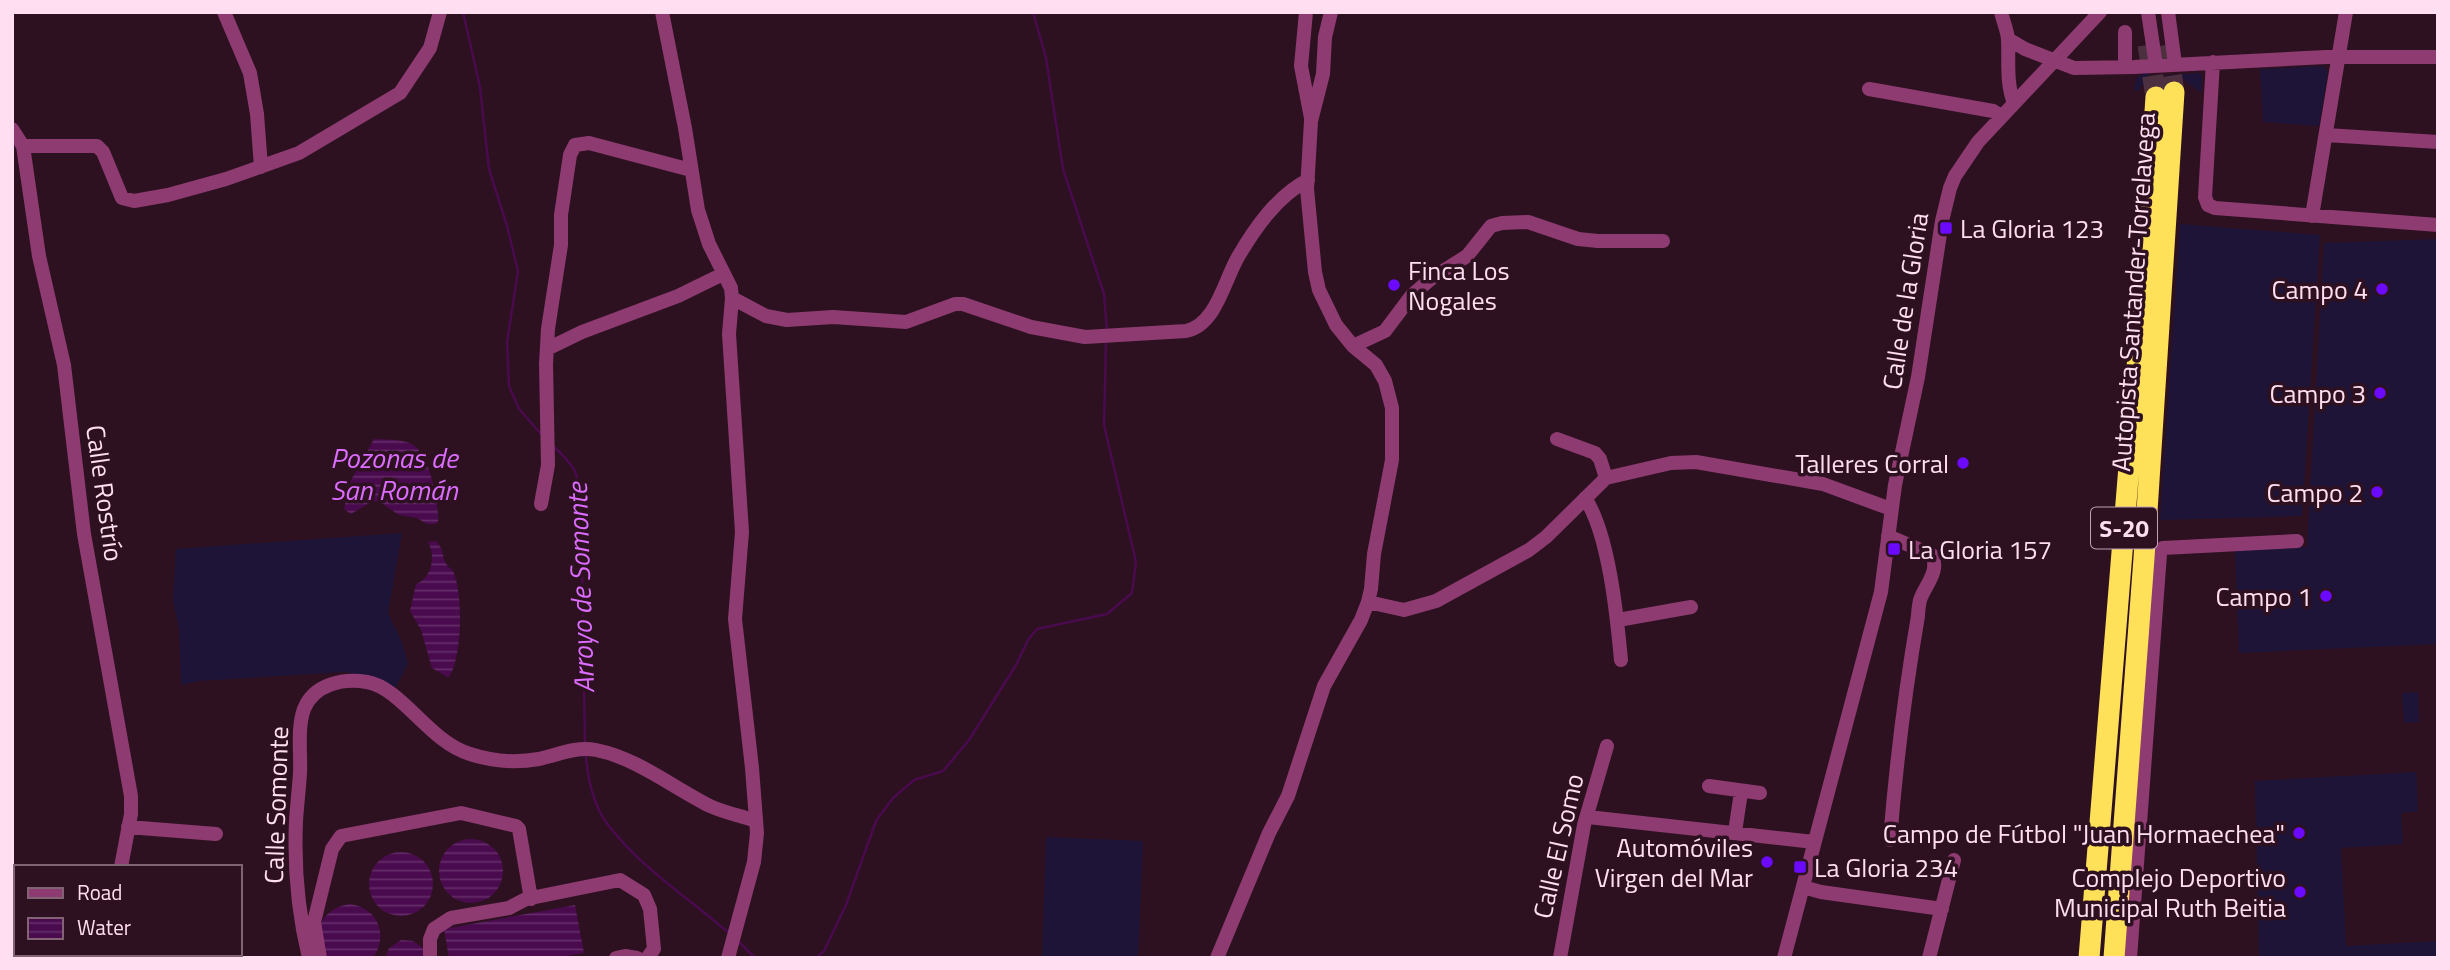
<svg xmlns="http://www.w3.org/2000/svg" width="2450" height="970" font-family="'Titillium Web',sans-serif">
  <defs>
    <pattern id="water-rules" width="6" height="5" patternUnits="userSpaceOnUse" patternTransform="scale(1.75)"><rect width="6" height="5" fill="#490a4e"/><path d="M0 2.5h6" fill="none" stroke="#642d68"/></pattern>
  </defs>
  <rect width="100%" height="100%" fill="#2e1120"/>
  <path fill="#1d1438" d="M2323,66L2328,71L2319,126L2263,122L2260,69Z
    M2144,73H2148L2149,77L2200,73L2202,77L2201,93L2183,79L2147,80L2140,88V91L2134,90L2136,78Z
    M2180,224L2320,235L2302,516L2160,520Z
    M2438,239V644L2239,653L2235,550L2307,547L2324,243Z
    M402,533L388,613L402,642L408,664L395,688L369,676L344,672L199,681L181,685L179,629L173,600L176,549Z
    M2418,692L2419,722L2404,723L2402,693Z
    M2416,772L2418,811L2401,813L2403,844L2341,848L2346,946L2438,941V958H2259L2255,781Z
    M1046,837L1143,841L1138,958H1042Z"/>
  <path fill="url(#water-rules)" d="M374,439C387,440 407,438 417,448C430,460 439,504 438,522L435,524H427L417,518L399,515L380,502L373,501L351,514L344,509L350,482Z
    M436,541C445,550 441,557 447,565C451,571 451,566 454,573C463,598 462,653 450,676L447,677L432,668L421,630L410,611L416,584C432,578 436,556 428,542Z
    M439 871a32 32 0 1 1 64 0a32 32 0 1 1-64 0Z
    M369 884a32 32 0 1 1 64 0a32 32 0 1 1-64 0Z
    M350,904C378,908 389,935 373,958H326L320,925C326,912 336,906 350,904Z
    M575,905L584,953L557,958H449L444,929Z
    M401,940L413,941L423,948L425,958H385L389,948Z"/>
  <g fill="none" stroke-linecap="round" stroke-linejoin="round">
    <path stroke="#490a4e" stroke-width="2.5" d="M463,12L480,87L489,169L507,226L518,271L507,342L509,386L519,409L541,434
      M1033,12L1046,58L1063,169L1104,294L1107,331
      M553,446C578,469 577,471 581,504L585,745
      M586,755C587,776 593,804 606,822C637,865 690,899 730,934
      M738,941L755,958
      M816,958L824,951L846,905L876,821L893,798L914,780L943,771L969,740L1016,665L1028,640L1037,629L1107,614L1132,593L1136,562L1104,425L1106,342"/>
    <path stroke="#4d303f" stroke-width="21" stroke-dasharray="21 10" stroke-linecap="butt" d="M2148,45L2156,97
      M2167,45L2174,92"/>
    <path stroke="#8e3b72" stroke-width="14" d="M224,12L250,73L257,114L261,167
      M662,12L685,128L698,210L709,244L731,288L732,298L729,334L742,532L735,619L752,768L757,833L754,862L728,958
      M1306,12L1301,66L1311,118
      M2001,12C2003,21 2008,32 2008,40C2009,62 2006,83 2014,103
      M2148,12L2156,66
      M2168,12L2175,64
      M2125,32V67
      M2008,39L2025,49L2074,68L2134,67L2326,57H2438
      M2213,62L2205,197L2208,205L2215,208L2438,225
      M1869,89L1993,111L2001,116
      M12,129L23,146L39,256L64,365L84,534L131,796V814L121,867
      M2326,135L2438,142
      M23,146H97L103,152L122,198L134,201L168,195L226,179L299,153L400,93L430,48L440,12
      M2312,216L2346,12
      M732,298L766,316L787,320L833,317L906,322L955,304H963L1031,327L1085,337L1186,331C1216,325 1224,281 1238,257C1255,228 1277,196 1308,180
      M1353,346L1385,331L1412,295L1432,278L1467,256L1491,226L1502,223L1528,222L1578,239L1598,241H1663
      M547,349L582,332L678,296L723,274
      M1557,439L1595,453L1600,459L1606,478
      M1585,498C1609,534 1617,617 1621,660
      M541,504L548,465L546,364L548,329L561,245V215L570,155L575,145L589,143L691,170
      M1888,536L1932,555C1940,572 1925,585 1920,600C1919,605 1918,611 1918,616C1905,691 1896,765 1890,840
      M1368,602L1404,610L1436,601L1529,550L1546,537L1606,478L1671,463L1696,462L1823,484L1891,509
      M1618,620L1691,607
      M1709,786L1760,793
      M1588,817L1814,842
      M128,827L216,834
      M1735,832L1741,792
      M1803,887L1821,892L1942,909
      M83,958L84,954
      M114,958L116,954
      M309,958C298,913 294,867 296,821C297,805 299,789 300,773C301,754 297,728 304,709C314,684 343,678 367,682C402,688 429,742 470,754C491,761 516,763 539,759C557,755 576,746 596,750C637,758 672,787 710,806C723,812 737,815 750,819L756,818
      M320,958L314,922L332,849L341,836L461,813L516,826L519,829L531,899
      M430,958V939L434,929L451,918L509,908L526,899L620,880L644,895L650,909L654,949L647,958
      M616,958L625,956L637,958
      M1217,958L1269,833L1288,796L1324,686L1361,620L1368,602L1371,589L1374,554L1392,460V408L1385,381L1376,365L1353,346L1336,325L1319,290L1315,272L1307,189L1308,173L1311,121L1323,74L1325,37L1331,12
      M1560,958L1584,825L1607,746
      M1784,958L1881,592L1895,485L1918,377L1942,221L1950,188L1955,176L1978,142L2100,12
      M1929,958L1954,860
      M2130,958L2160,554L2163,548L2297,541"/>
    <path stroke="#ffe059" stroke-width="21" d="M2089,958L2140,331L2156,97
      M2114,958L2144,558L2174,92"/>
  </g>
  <g fill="#6b0aff" stroke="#2e1120" stroke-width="2.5">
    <rect x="1939" y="221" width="14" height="14" rx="3.5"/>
    <circle cx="1394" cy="285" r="7"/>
    <circle cx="2382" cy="289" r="7"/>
    <circle cx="2380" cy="393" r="7"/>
    <circle cx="1963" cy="463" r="7"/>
    <circle cx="2377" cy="492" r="7"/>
    <rect x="1887" y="542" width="14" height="14" rx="3.5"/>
    <circle cx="2326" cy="596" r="7"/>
    <circle cx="2299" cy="833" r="7"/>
    <circle cx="1767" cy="862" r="7"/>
    <rect x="1793" y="860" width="14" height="14" rx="3.5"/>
    <circle cx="2300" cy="892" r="7"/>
  </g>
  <g text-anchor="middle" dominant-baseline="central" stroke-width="7" stroke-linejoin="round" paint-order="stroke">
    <rect fill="#2e1120" stroke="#c0a0b2" stroke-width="2" x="2091" y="507.5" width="66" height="41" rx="5"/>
    <g font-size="24" font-weight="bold" fill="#ffdef1">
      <text x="2124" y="528">S-20</text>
    </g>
    <g font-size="26" fill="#ffdef1" stroke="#2e1120" text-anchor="end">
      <text x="1960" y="228" text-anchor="start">La Gloria 123</text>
      <text x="1408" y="270" text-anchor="start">Finca Los<tspan x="1408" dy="30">Nogales</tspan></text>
      <text x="2368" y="289">Campo 4</text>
      <text x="2366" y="393">Campo 3</text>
      <text x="1949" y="463">Talleres Corral</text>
      <text x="2363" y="492">Campo 2</text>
      <text x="1908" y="549" text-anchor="start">La Gloria 157</text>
      <text x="2312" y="596">Campo 1</text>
      <text x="2285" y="833">Campo de Fútbol "Juan Hormaechea"</text>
      <text x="1753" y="847">Automóviles<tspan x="1753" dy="30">Virgen del Mar</tspan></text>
      <text x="1814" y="867" text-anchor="start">La Gloria 234</text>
      <text x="2286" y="877">Complejo Deportivo<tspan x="2286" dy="30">Municipal Ruth Beitia</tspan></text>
    </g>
    <g font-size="26" fill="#ffdef1" stroke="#2e1120">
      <text transform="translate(2133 292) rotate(-86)">Autopista Santander-Torrelavega</text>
      <text transform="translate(1905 301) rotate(-81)">Calle de la Gloria</text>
      <text transform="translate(105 493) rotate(82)">Calle Rostrío</text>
      <text transform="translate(276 805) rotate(-88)">Calle Somonte</text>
      <text transform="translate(1558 846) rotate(-77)">Calle El Somo</text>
    </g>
    <g font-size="28" font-style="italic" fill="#db6cff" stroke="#2e1120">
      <text x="394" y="457">Pozonas de<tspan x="394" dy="32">San Román</tspan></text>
      <text transform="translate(580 588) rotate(-92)">Arroyo de Somonte</text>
    </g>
  </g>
  <rect width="2450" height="970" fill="none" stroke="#ffdef1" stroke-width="28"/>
  <rect x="14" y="865" width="228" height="91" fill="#2e1120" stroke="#826374" stroke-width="2"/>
  <rect x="28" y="888" width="35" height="10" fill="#8e3b72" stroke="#826374" stroke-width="2"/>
  <text x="77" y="900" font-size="21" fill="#ffdef1">Road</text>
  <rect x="28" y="918" width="35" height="21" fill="url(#water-rules)" stroke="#826374" stroke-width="2"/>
  <text x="77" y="935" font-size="21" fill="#ffdef1">Water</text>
</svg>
